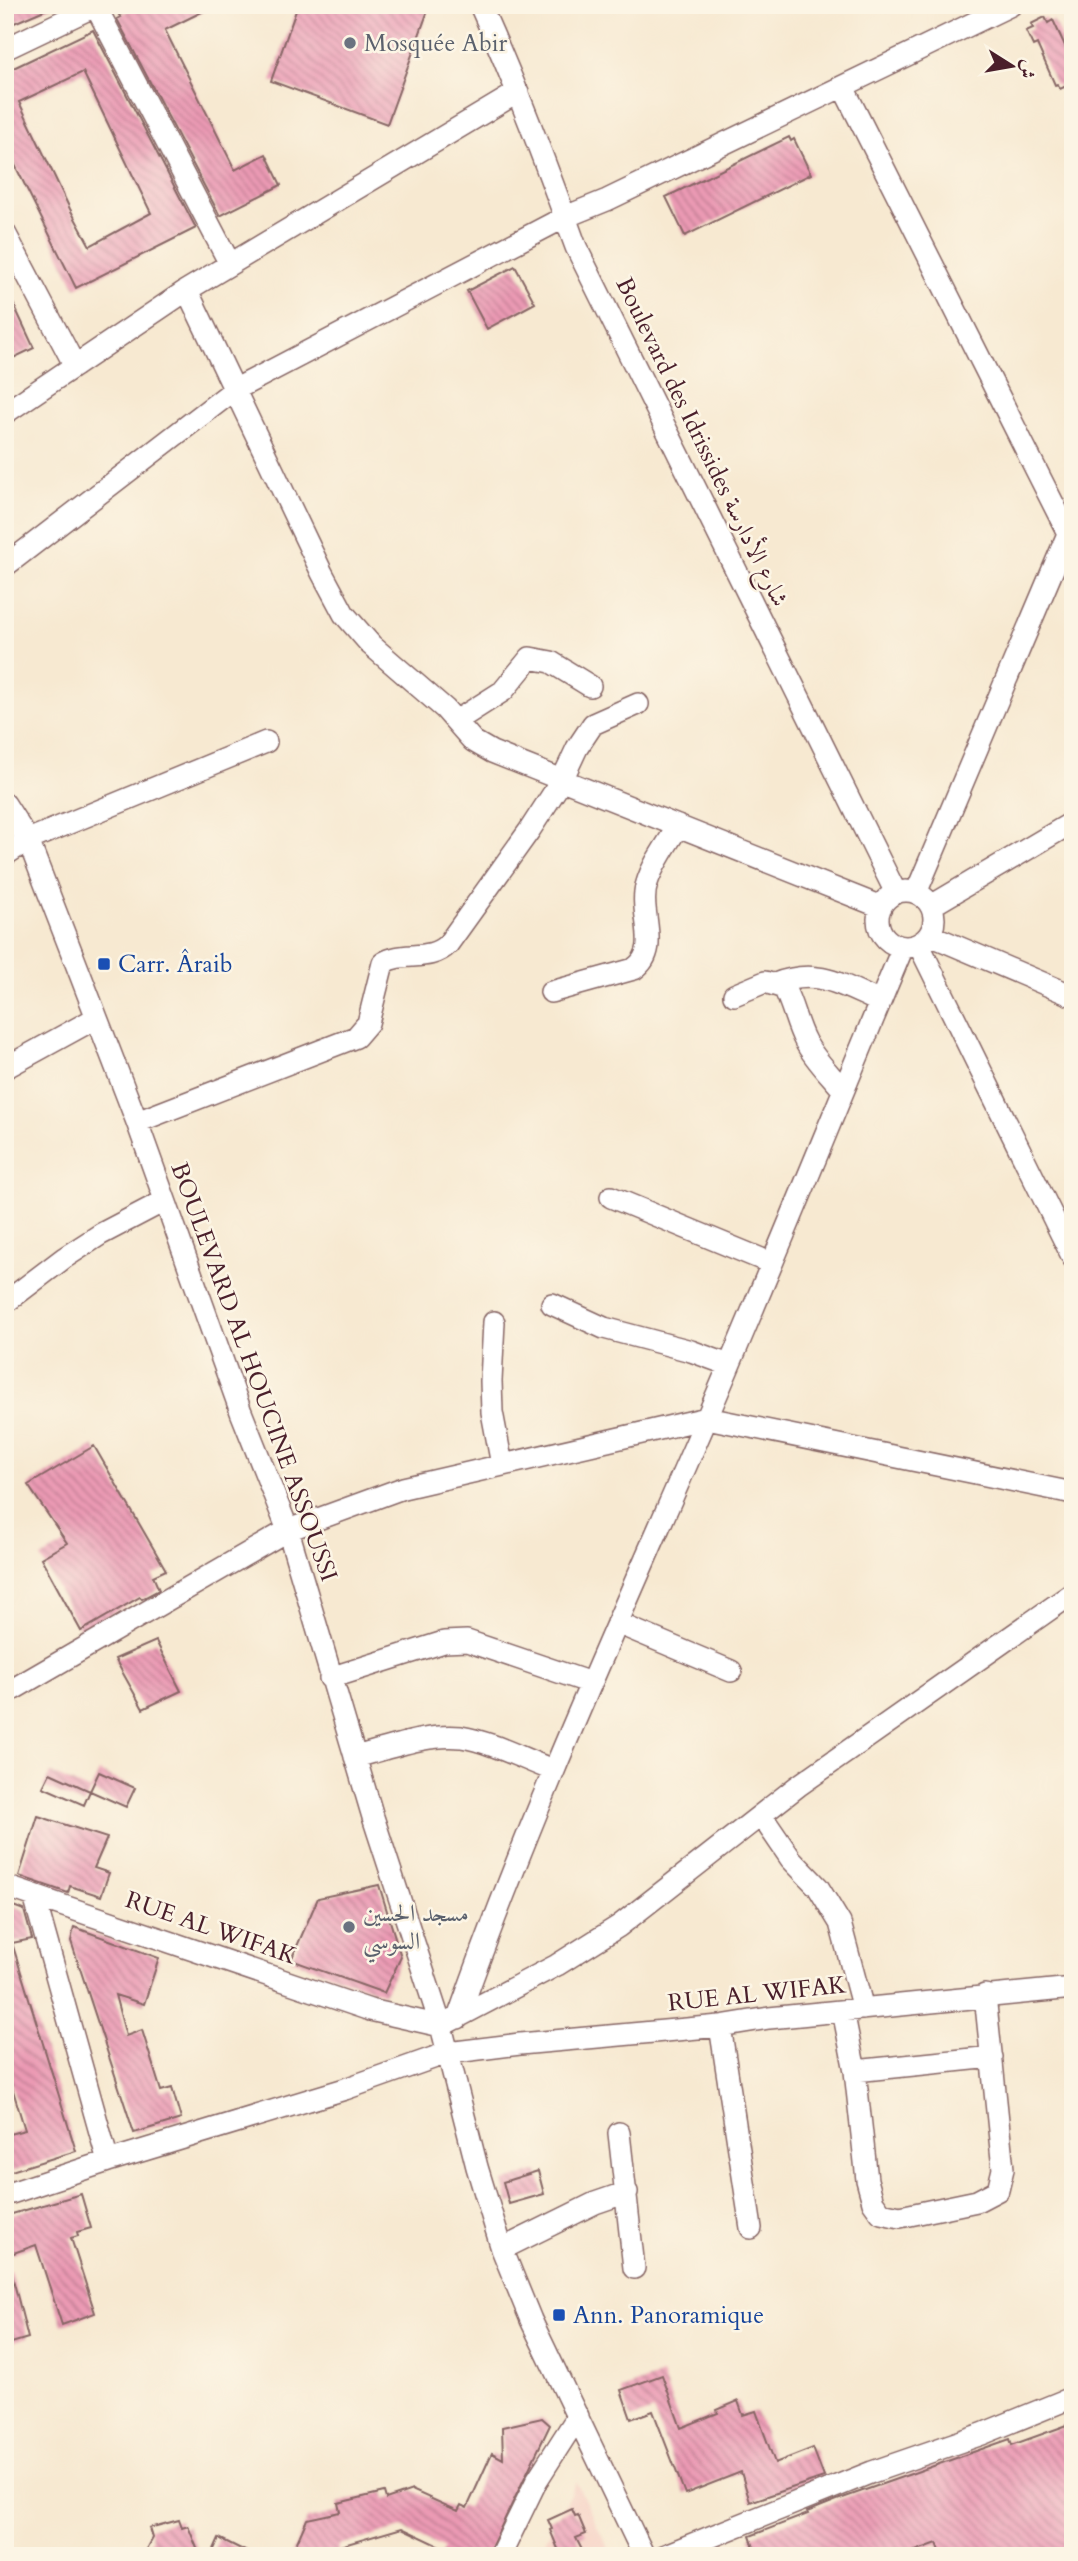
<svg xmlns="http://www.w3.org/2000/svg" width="1078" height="2561" font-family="Cardo,Amiri,serif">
  <defs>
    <pattern id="building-back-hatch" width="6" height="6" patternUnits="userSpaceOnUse" patternTransform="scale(1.75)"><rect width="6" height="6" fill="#eb9ab4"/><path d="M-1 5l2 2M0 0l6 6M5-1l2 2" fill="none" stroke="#c07d93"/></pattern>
  </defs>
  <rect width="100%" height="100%" fill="#fcf5e5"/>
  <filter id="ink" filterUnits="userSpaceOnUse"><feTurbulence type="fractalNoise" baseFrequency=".0143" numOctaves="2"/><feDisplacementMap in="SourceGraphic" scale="14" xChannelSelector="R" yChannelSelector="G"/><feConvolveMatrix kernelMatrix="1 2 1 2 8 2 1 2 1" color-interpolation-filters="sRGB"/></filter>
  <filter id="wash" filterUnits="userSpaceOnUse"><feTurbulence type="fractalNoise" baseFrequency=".00686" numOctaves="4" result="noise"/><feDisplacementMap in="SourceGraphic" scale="28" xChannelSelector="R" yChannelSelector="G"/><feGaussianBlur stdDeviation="1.57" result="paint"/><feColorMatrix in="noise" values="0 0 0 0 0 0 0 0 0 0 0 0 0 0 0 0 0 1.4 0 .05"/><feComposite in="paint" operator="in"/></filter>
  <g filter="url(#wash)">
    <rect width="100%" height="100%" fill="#f7e9d1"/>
    <path fill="#f6d1c5" d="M576,2482L612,2556H537L552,2529Z"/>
    <g id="blocks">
      <path fill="url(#building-back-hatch)" fill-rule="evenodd" d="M5,5H56L5,27Z
        M138,5H216L165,30L235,170L266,154L281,185L220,216L117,19L121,17L119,15Z
        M298,5H430L387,124L271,81Z
        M1045,17L1048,23L1053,20L1073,63V83L1060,89L1057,84L1055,85L1037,44L1033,46L1026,31L1033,28L1031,24Z
        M93,30L196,228L76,288L5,145V72ZM83,72L151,213L90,246L70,209L19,102Z
        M789,137L791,141L794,139L811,174L685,236L666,197Z
        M515,266L535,303L487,329L467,291Z
        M5,286L34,348L5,362Z
        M94,1446L166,1570L153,1576L159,1590L142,1599L140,1597L81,1631L41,1558L67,1543L28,1485Z
        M156,1641L181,1691L143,1709L115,1659Z
        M99,1772L135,1788L126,1807L90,1791Z
        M50,1773L90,1791L84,1805L43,1787Z
        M38,1816L107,1838L94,1868L109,1873L101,1896L70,1886L68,1893L19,1876Z
        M379,1885L401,1957L384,1993L291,1960L318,1898Z
        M5,1903L24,1910L32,1939L12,1943L76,2151L5,2173V2135L25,2130L5,2064Z
        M74,1927L159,1958L144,2004L115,1995L126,2036L142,2030L161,2091L172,2088L181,2119L134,2133L71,1941Z
        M538,2171L544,2194L509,2204L503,2182Z
        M81,2194L91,2228L77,2232L78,2236L71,2238L95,2313L62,2325L36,2245L5,2256V2216Z
        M11,2271L28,2338L5,2345V2272Z
        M662,2375L681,2428L718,2413L717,2410L738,2401L743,2415L756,2411L775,2463L813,2448L824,2477L750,2502L741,2472L685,2494L653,2411L631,2419L621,2390Z
        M542,2418L550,2425L487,2556H440L444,2548L402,2528L340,2546L335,2556H291L307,2519L340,2512L338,2503L384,2492L386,2499L412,2490L458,2511L461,2505L467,2508L492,2453L503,2459L502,2427Z
        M1073,2423V2556H942L937,2543L902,2556H757L750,2536L808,2514L807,2512L837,2500L1010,2439L1012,2445Z
        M572,2509L575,2516L578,2515L586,2534L576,2538L585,2556H561L550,2530L552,2529L548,2520Z
        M179,2520L182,2528L188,2526L200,2556H160L146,2549L152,2538L149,2528Z
        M219,2538L255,2556H211Z"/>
    </g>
  </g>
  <g filter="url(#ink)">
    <use href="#blocks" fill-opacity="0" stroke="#876665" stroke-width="2"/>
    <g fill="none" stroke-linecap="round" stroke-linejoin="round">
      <g stroke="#876665" stroke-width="24">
        <path id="minor" d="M95,5L230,264
          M480,5C516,84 546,165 576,247L896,893
          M5,49L97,5
          M843,87L1068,533
          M5,233L75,366
          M187,290L322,573L344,614L371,645L445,709L473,741L492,752L881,907
          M5,413L187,290L518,92
          M5,566L234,390L565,217L607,200L1011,5
          M456,721L503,691L530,658L551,662L590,686
          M5,804L28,840L80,974L137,1122L241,1412L288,1530L373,1817L441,2026L477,2167L502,2249L531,2320L644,2556
          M5,855L28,840L266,742
          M878 919a28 28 0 1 1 56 0a28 28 0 1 1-56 0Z
          M916,893L1073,522
          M931,906L1073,822
          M930,935L1073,996
          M919,945L1073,1258
          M775,984C817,967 842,985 880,1002
          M551,992L634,969C663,949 637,912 647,883C653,863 667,845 678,826
          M734,995L765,982L784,988C793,1005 796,1024 805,1041C814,1059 830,1074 843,1090
          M5,1068L96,1018
          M137,1122L356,1037L368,1023L383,963C403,950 429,963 448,944L529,831L562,780L577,748L593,724L638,704
          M611,1197L771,1263
          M5,1303L64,1258L101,1234L164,1201
          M552,1304L604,1328L691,1351L729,1365
          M494,1322L491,1381L492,1412L502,1465
          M617,1623L731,1671
          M330,1678L444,1642L467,1641L591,1683
          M5,1694L288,1530L403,1488L707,1418L1073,1493
          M355,1757C388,1749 427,1733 461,1737C492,1742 523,1759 553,1770
          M761,1815L791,1859L818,1887L840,1923L863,2009
          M5,1886L370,2010L441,2026L557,1965L619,1926L798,1786L1073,1593
          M34,1896L108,2161
          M843,2011L855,2071L867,2180L873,2202L881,2213L900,2217L977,2201L998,2190L1003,2169L985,1995
          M458,2018C530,1814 620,1618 706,1420C773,1264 837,1105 903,947
          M720,2026L751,2228
          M855,2071L992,2057
          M619,2133L634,2268
          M5,2195L108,2161L345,2089L447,2053L520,2044L720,2026L769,2018L1073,1988
          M502,2249L595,2203L627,2192
          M500,2556L537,2480L578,2416
          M663,2556L872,2472L982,2434L1073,2397"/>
      </g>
      <use href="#minor" stroke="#fff" stroke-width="21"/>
    </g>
  </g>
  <g fill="#6b7280" stroke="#fcf5e5" stroke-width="2.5">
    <circle cx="350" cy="43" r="7"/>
    <circle cx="349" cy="1927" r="7"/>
  </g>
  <g fill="#1a4fb4" stroke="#fcf5e5" stroke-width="2.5">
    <rect x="97" y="957" width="14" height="14" rx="3.5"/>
    <rect x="552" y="2308" width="14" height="14" rx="3.5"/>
  </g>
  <g text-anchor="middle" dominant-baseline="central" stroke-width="5" stroke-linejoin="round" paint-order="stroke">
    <g font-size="24" fill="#5b616d" stroke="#fcf5e5" text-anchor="start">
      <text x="364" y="43">Mosquée Abir</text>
      <text x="363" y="1913">مسجد الحسين<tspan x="363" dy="28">السوسي</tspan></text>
    </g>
    <g font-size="24" fill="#4a1f2b" stroke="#fcf5e5">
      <text transform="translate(702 442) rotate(64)">Boulevard des Idrissides شارع الأدارسة</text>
      <text transform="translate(254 1372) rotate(70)">BOULEVARD AL HOUCINE ASSOUSSI</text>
      <text transform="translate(211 1928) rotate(19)">RUE AL WIFAK</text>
      <text transform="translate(757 1994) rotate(-6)">RUE AL WIFAK</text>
    </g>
    <g font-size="24" fill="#164399" stroke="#fcf5e5" text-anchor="start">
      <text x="118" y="964">Carr. Âraib</text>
      <text x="573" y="2315">Ann. Panoramique</text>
    </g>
  </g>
  <rect width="1078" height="2561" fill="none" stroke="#fcf5e5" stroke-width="28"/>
  <g transform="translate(1012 66) rotate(101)" stroke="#fcf5e5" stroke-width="5" paint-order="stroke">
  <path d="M0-5L12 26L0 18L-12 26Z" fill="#4a1f2b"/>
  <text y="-10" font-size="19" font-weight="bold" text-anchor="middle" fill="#4a1f2b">ش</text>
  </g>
</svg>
